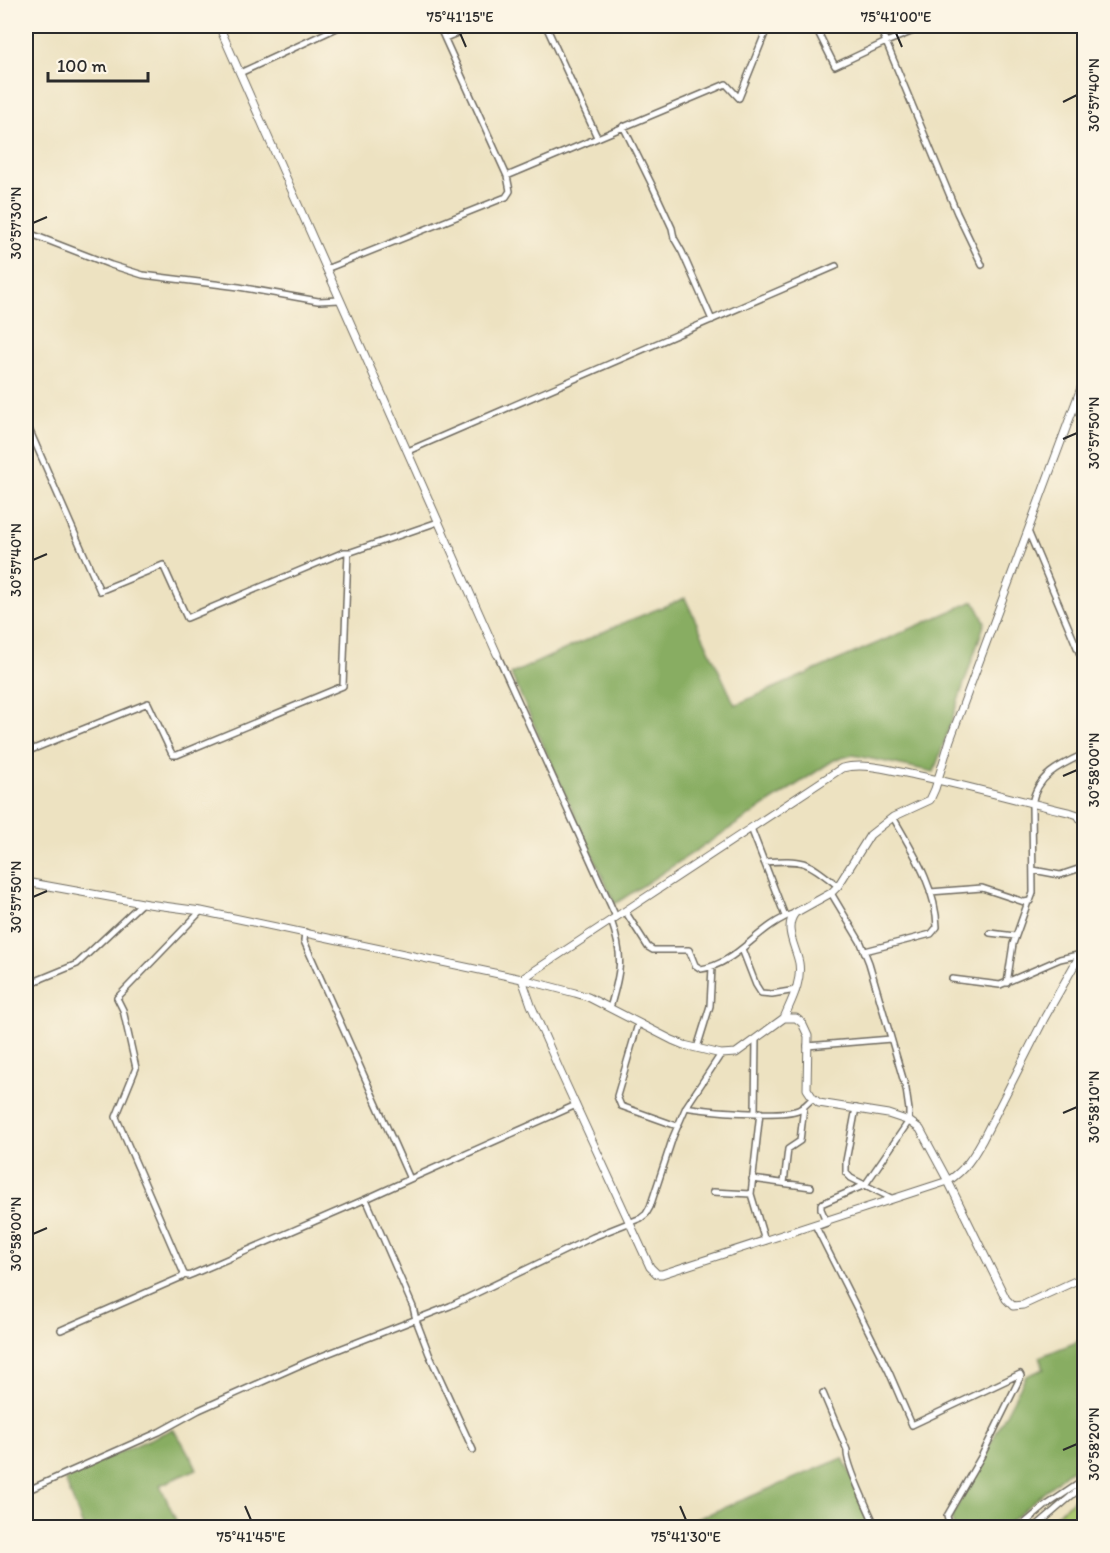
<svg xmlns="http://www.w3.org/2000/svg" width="1110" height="1553" font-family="Itim,sans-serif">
  <rect width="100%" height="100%" fill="#fcf5e5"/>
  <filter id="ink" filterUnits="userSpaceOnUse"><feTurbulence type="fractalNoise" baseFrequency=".0167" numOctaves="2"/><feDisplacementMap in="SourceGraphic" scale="12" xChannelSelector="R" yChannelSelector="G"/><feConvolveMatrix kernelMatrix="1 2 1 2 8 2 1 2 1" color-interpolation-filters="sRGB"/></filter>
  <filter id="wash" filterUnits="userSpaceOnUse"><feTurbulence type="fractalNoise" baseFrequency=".008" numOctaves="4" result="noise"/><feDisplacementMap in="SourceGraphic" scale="24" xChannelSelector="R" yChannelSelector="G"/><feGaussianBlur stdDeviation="1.35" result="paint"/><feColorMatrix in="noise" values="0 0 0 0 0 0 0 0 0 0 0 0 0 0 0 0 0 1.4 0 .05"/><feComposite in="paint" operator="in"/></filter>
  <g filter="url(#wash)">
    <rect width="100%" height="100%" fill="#ede2c1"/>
    <path fill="#abc970" stroke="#6b7a4e" stroke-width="1.5" d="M1084,1491V1527H1042L1043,1526Z"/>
    <path fill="#88ad62" stroke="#5a6c46" stroke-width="1.5" d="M685,598L735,705L974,601L985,622L934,772L853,755L834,760L615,904L511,674L623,623Z
      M1084,1339V1466L1069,1471L1004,1527H954L951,1518L1026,1376L1044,1369L1039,1357Z
      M173,1429L182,1442L197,1469L160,1485L179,1527H83L65,1480L98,1462Z
      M843,1458L874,1527L675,1528Z"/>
  </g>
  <g filter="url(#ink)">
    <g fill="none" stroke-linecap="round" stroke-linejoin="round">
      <g stroke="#6f6b60" stroke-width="8">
        <path id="minor" d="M546,26L597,137
          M815,26L835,66L886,42L957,213L982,265
          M879,26L886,42L926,26
          M445,38L474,26
          M240,73L341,26
          M623,126L653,187L672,228L674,238L682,252L712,320
          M507,176L726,84L739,98L768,26
          M26,232L111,265L143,275L239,287L318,301L340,300
          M326,269L506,197L510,191L507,176L439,26
          M26,422L100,591L163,565L187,618L344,552H351L438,522
          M408,451L836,266
          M1028,531L1084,664
          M497,654L616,917
          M26,752L148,703L171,752L173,755H177L343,686L348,552
          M751,828L785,916
          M764,862C805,859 806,861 838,886
          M1033,870L1060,875L1084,867
          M930,892L982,888L1024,902L1030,901L1033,893L1032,804C1037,775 1060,765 1084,754
          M831,893L861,943L869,963L906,1089L909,1110V1121L865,1185L821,1204V1209L827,1223L816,1227L889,1372L912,1425L1020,1374L1021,1376L981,1457L947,1516L950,1528
          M201,911L117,998L123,1010L136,1068L116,1117L184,1274L188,1276L193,1274L366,1199
          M625,911L648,947L653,950H689L695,965L701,969C738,964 758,925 795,913
          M305,932L304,941L410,1179L366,1199L413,1307L416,1320L429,1354L473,1450
          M990,933L1015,936
          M742,949L756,985L761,993L772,994L796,990
          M865,951L931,934L937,927C936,887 912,851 893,817
          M952,979L1000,985L1060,959L1082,954
          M1007,983L1013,944L1028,902
          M26,985L77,964L142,903
          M610,1008C621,971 624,957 611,920
          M638,1024L617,1096L621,1106L677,1126
          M807,1046L891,1039
          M697,1048L710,1006L712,967
          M686,1107C707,1111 780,1117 798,1110C804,1108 808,1102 813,1098
          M856,1108L846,1161V1173L851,1178L893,1199
          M755,1112L756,1039
          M760,1112L751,1194L765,1241
          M410,1179L576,1105
          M752,1179L811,1187
          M784,1183L788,1149L800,1141L804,1106
          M713,1192L751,1194
          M61,1330L182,1277L184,1274
          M823,1393L847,1450C845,1464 870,1512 876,1528
          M26,1491L159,1432L199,1410L309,1361L450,1306L593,1237L641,1218L646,1214L650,1207L673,1137L686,1107L721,1054
          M1019,1528L1044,1507L1084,1480
          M1034,1528L1084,1485"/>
      </g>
      <g stroke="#6f6b60" stroke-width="9">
        <path id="tertiary" d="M219,26L497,654
          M1084,825L1078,815L1072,813C1020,801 968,786 915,775C892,771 866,762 842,768L522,979L531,1005L560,1071L650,1267L657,1274H662L948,1181C965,1170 973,1157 983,1139L1045,1017L1084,948
          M26,882L148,904L201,911L522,979L575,993L588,997L672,1040L684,1045L721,1054L736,1053L784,1018H796L802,1023L808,1036L807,1089L813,1098L819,1103L888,1114L909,1121L920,1129L948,1181L1006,1299L1013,1306L1023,1305L1084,1277
          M784,1018C791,1001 802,982 799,963C796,947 783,928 795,913L831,893L838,886L870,835L893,817L930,800L935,789L950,740L1084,380"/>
      </g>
      <use href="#minor" stroke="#fff" stroke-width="5"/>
      <use href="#tertiary" stroke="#fff" stroke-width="7"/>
    </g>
  </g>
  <path fill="none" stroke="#2b2b2b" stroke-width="2" d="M460,33L466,47M896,33L902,47M1063,102L1077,95M33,223L47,217M1063,439L1077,433M33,560L47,554M1063,776L1077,770M33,897L47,891M1063,1113L1077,1107M33,1234L47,1228M1063,1450L1077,1444M245,1506L251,1520M680,1506L686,1520"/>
  <rect width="1110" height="1553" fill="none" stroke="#fcf5e5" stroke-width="66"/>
  <path d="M48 72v9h100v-9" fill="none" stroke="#2b2b2b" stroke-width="3"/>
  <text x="57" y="72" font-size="18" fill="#2b2b2b" stroke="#fcf5e5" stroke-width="4.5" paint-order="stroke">100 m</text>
  <rect x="33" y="33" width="1044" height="1487" fill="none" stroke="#2b2b2b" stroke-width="2"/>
  <g font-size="15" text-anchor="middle" fill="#2b2b2b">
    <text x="460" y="22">75°41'15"E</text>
    <text x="896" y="22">75°41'00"E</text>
    <text transform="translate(1094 95) rotate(-90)" y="5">30°57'40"N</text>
    <text transform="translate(16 223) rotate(-90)" y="5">30°57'30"N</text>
    <text transform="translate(1094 433) rotate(-90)" y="5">30°57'50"N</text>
    <text transform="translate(16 560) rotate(-90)" y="5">30°57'40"N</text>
    <text transform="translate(1094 770) rotate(-90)" y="5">30°58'00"N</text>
    <text transform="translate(16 897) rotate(-90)" y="5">30°57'50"N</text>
    <text transform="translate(1094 1107) rotate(-90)" y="5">30°58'10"N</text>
    <text transform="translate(16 1234) rotate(-90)" y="5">30°58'00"N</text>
    <text transform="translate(1094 1444) rotate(-90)" y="5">30°58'20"N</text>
    <text x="251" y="1542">75°41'45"E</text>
    <text x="686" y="1542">75°41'30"E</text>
  </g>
</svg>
